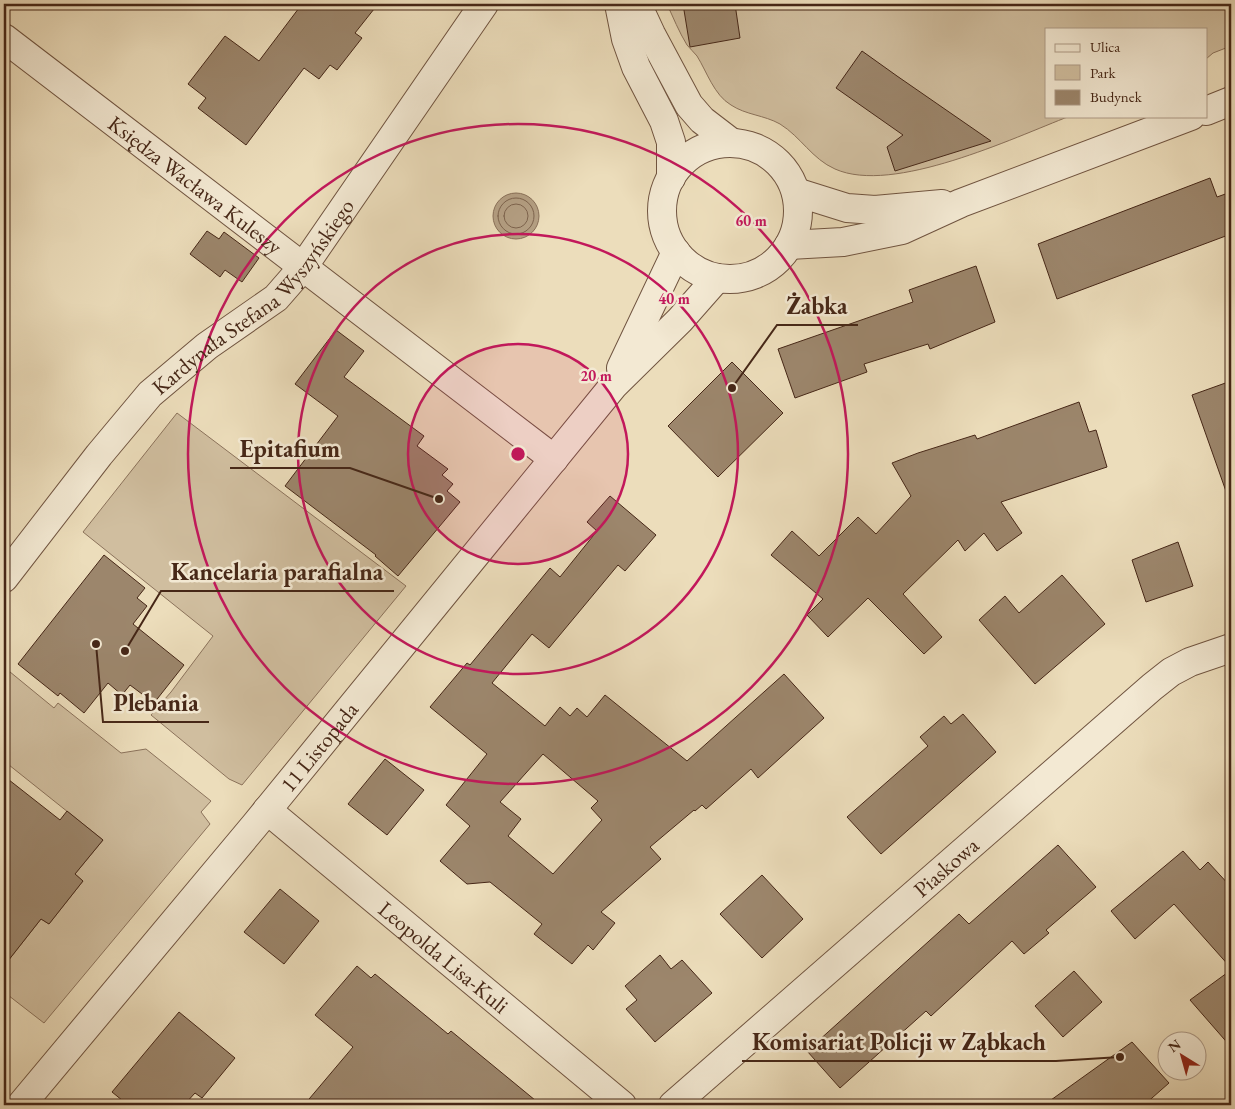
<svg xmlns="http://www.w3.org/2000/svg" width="1235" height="1109" font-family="'EB Garamond',serif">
  <rect width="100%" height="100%" fill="#ecddbb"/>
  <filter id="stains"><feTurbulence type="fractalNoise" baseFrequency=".004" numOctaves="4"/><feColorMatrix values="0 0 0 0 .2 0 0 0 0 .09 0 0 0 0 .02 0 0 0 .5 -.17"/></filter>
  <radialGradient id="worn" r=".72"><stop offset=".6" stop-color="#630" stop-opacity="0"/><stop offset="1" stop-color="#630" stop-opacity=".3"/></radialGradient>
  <path fill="#d0be9f" stroke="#8b725b" d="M667,4H1231V46L1213,53L1206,59V29H1046V116H1070C1013,138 893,195 835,169C812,159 801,137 780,124C764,115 746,115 731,105C714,95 707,72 697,56C694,52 690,49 687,45C679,32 673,17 667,4Z
    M177,413L406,586L242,785L229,779L151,715L171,692L213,636L83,532Z
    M4,667L54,708L58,703L121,753L146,749L211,801L201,812L210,824L44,1023L4,992V966L41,919L49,924L83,881L75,874L103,840L4,761Z"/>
  <path fill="#b49f83" stroke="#886f58" d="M493 216a23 23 0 1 1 46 0a23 23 0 1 1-46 0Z"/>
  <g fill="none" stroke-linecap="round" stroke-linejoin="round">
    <path stroke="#7d634d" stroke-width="1" d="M498 216a18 18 0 1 1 36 0a18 18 0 1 1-36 0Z
      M504 216a12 12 0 1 1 24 0a12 12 0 1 1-24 0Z"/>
  </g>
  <path fill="#9c866c" stroke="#462717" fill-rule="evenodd" d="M302,4H378L355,33L362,38L337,70L330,65L319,79L304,68L246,145L198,108L206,98L188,84L225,36L259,61Z
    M683,4H735L740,38L690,47Z
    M862,51L897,76L991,141L895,171L887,147L903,135L836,88Z
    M1210,178L1217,197L1231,192V234L1057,299L1038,244Z
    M207,231L219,239L224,232L259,258L242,282L225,270L220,277L190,254Z
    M976,266L995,322L930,349L928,344L864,364L867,372L795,398L778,349L913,302L909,290Z
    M336,330L364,351L344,377L424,436L417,446L448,469L442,475L453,484L447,491L460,502L398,576L375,556L376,555L285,486L338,416L295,384Z
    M732,362L783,413L718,477L668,426Z
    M1231,381V496L1228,497L1192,395Z
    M1079,402L1089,432L1096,430L1107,467L1001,502L1022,533L997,551L984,533L965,551L958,540L903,594L942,637L924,654L868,598L828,637L807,615L823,599L771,555L792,531L819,556L858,517L876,534L911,496L892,463L918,453L975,435L977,439Z
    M610,496L656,535L625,571L618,565L549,648L532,634L492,683L545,726L560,707L570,716L577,708L587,717L605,695L687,761L784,674L824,718L758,778L751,769L706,809L702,805L695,811L694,810L650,847L661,859L601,912L615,923L593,950L588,945L572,964L534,934L542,924L490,882L467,884L440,861L470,826L446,805L487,754L430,707L467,663L470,665L550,568L560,577L597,531L587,522ZM543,754L598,801L591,808L602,820L553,874L508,836L521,819L500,802Z
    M1178,542L1193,586L1146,602L1132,560Z
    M104,555L145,588L137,598L147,606L133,624L184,665L154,703L130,685L122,695L108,683L84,713L60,693L58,696L18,664Z
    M1062,575L1105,624L1035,684L979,620L1005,596L1019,613Z
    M963,714L996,752L881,854L847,817L928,746L920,737L944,716L951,724Z
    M385,759L424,790L387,835L348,804Z
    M4,776L60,820L67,811L103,840L75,874L83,881L49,924L41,919L4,966Z
    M1058,845L1096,887L1046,930L1049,933L1024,954L1012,941L931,1016L926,1011L840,1088L807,1051L959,914L969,924Z
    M1183,851L1200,870L1208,862L1231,887V968L1174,904L1135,939L1111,911Z
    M762,875L803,919L762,958L720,914Z
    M280,889L319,921L284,964L244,932Z
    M660,955L671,969L682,960L712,993L655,1042L626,1009L637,1000L625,986Z
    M357,966L371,978L375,974L448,1034L451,1031L541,1105H304L353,1047L315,1015Z
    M1231,970V1047L1190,1000Z
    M1074,971L1102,1002L1063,1037L1035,1006Z
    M179,1012L235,1058L202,1098L195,1093L184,1105H128L112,1092Z
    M1132,1042L1169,1083L1144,1105H1044Z"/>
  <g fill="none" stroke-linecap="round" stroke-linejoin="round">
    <g stroke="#705440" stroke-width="30">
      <g id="minor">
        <path id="s1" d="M4,38L554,459"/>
        <path id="s2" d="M4,578L99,455L150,394L207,346L276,298L303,267L484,4"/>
        <path id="s3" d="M267,810L622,1105"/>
        <path id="s4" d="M673,1105L1152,687L1171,672L1190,662L1231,648"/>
      </g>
    </g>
    <g stroke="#705440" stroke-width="30">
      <g id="tertiary">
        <path d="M619,4L626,39L636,67L664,121L671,142V178"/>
        <path d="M637,4L651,34L689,105L702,120L732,143"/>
        <path d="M1206,111L1231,101"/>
        <circle cx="730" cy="211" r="68"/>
        <path d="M796,192L847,208L875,210L942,204"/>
        <path d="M789,245L843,242L902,230L961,203L1191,116"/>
        <path d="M621,368L676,252"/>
        <path id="s5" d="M21,1105L255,825L614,385L680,320L717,278"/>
      </g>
    </g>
    <use href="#minor" stroke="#f3e9d3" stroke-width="28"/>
    <use href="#tertiary" stroke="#f3e9d3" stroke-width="28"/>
  </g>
  <circle cx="518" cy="454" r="110" fill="#c2185b" fill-opacity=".12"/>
  <g fill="none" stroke="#c2185b" stroke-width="2.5">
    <circle cx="518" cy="454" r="110"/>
    <circle cx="518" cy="454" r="220"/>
    <circle cx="518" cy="454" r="330"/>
  </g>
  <g text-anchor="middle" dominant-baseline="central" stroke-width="5" stroke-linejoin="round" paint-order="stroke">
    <g font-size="22" fill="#462717" stroke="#f3e9d3">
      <text stroke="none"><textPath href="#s1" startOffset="241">Księdza Wacława Kuleszy</textPath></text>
      <text stroke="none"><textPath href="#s2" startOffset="378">Kardynała Stefana Wyszyńskiego</textPath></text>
      <text stroke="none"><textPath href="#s5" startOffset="466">11 Listopada</textPath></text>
      <text stroke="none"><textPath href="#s4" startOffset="362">Piaskowa</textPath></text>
      <text stroke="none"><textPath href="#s3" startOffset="230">Leopolda Lisa-Kuli</textPath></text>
    </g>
  </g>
  <circle cx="518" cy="454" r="8" fill="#c2185b" stroke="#f3e9d3" stroke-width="2.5"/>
  <g font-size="15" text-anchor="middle" font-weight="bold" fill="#c2185b" stroke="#f3e9d3" stroke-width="5" stroke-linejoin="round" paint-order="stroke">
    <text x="751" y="226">60 m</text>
    <text x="674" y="304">40 m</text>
    <text x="596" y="381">20 m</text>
  </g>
  <path fill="none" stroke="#462717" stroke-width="2" d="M732 388L777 325H858M439 499L350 468H230M125 651L161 591H394M96 644L103 722H209M1120 1057L1056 1061H742"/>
  <g fill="#462717" stroke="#f3e9d3" stroke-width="2">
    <circle cx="732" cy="388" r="5"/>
    <circle cx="439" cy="499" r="5"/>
    <circle cx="125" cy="651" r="5"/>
    <circle cx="96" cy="644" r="5"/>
    <circle cx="1120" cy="1057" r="5"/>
  </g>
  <g font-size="24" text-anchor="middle" font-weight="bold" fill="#462717" stroke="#f3e9d3" stroke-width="5" stroke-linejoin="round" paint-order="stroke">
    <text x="817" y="314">Żabka</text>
    <text x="290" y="457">Epitafium</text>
    <text x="277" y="580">Kancelaria parafialna</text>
    <text x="156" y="711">Plebania</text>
    <text x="899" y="1050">Komisariat Policji w Ząbkach</text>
  </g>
  <rect width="1235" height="1109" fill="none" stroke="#ecddbb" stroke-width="20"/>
  <rect x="5" y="5" width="1225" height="1099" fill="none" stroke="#462717" stroke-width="2.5"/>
  <rect x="10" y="10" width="1215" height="1089" fill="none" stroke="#462717"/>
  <rect x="1045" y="28" width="162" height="90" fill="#f3e9d3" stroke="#ae9b88"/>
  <rect x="1055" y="44" width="25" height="8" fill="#f3e9d3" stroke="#ae9b88"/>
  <text x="1090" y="52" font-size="15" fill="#462717">Ulica</text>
  <rect x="1055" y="65" width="25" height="15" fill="#d0be9f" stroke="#ae9b88"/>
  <text x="1090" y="78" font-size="15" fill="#462717">Park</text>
  <rect x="1055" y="90" width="25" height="15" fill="#9c866c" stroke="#ae9b88"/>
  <text x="1090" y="102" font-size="15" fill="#462717">Budynek</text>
  <g transform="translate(1182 1056) rotate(323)"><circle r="24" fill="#f3e9d3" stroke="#ae9b88"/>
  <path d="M0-4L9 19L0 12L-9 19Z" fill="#8f2418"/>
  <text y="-8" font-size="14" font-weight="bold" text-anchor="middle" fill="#462717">N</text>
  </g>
  <rect width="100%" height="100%" filter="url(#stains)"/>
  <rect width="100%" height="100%" fill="url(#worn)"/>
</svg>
